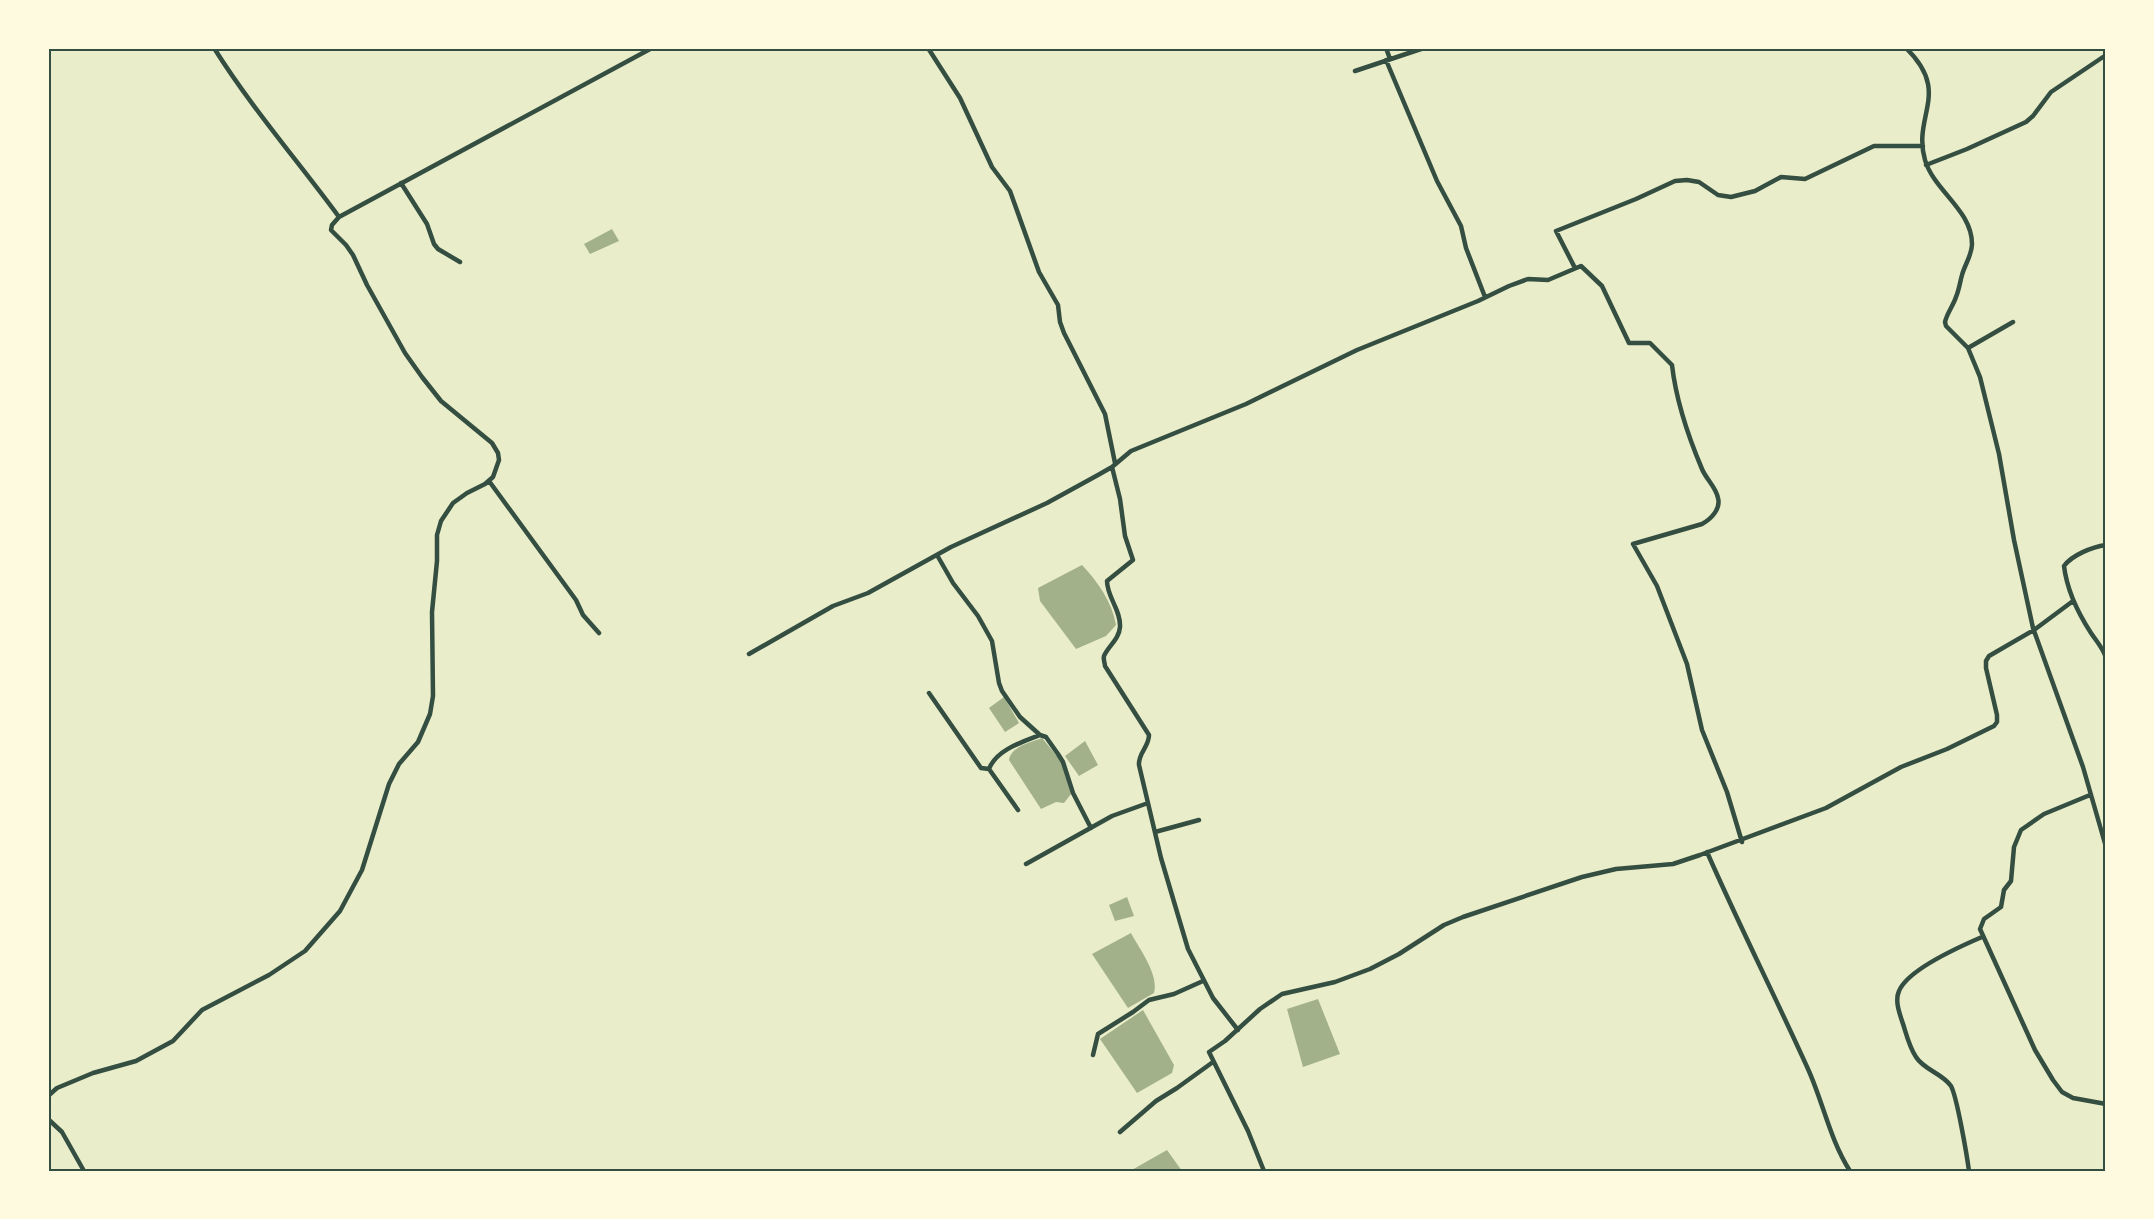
<svg xmlns="http://www.w3.org/2000/svg" width="2154" height="1219" font-family="'DejaVu Sans',sans-serif">
  <rect width="100%" height="100%" fill="#e9edc9"/>
  <path fill="#a3b18a" d="M612,229L619,241L590,254L584,244Z
    M1082,565C1098,582 1112,602 1116,625L1106,636L1076,649L1040,601L1038,588Z
    M1004,697L1019,723L1005,732L989,708Z
    M1042,738L1061,761L1071,794L1064,803L1056,802L1041,809L1009,760C1011,746 1030,743 1042,738Z
    M1085,741L1098,765L1079,776L1065,756Z
    M1127,897L1134,916L1115,921L1109,905Z
    M1131,933C1140,950 1159,974 1154,993L1128,1008L1092,954Z
    M1318,999L1340,1054L1303,1067L1287,1009Z
    M1143,1010L1174,1065L1172,1073L1137,1093L1100,1039Z
    M1167,1150L1182,1171H1130Z"/>
  <g fill="none" stroke-linecap="round" stroke-linejoin="round">
    <path stroke="#344e41" stroke-width="4.5" d="M214,48C251,107 297,160 339,217
      M928,48L960,98L992,167L1010,191L1039,272L1058,305L1060,322L1064,333L1105,414L1115,463
      M1386,48L1390,59
      M1906,48C1952,93 1912,115 1925,160C1934,191 1972,210 1972,244C1972,255 1965,264 1962,275C1960,282 1959,290 1956,297C1953,306 1947,313 1945,322L1946,326L1968,348L1980,377L1999,454L2014,540L2033,628L2083,767L2106,847
      M1386,60L1437,181L1461,226L1466,248L1485,297
      M1355,71L1424,48
      M1926,165L1967,149L2026,122L2033,116L2051,92L2106,55
      M401,183L427,224L434,244L438,249L460,262
      M1575,268L1556,231L1636,199L1675,181L1687,180L1699,182L1718,195L1731,197L1755,191L1781,177L1805,179L1874,146H1923
      M1968,348L2013,322
      M1112,467L1120,499L1125,536L1133,560L1107,581C1107,597 1121,610 1120,627C1119,640 1108,646 1104,656C1103,660 1105,663 1105,666L1149,735C1149,747 1138,753 1139,765L1161,858L1188,949L1213,998L1238,1030
      M489,481L576,600L583,615L599,633
      M2106,545C2092,547 2072,555 2064,566C2067,591 2078,613 2091,633C2097,642 2103,648 2106,658
      M937,555L953,583L978,616L992,641L999,683L1002,691L1020,717L1040,735L1046,737L1058,754L1063,762L1073,793L1091,828
      M749,654L833,606L868,593L951,547L1047,503L1098,475L1112,467L1131,451L1246,404L1357,350L1478,301L1509,286L1528,279L1548,280L1581,266L1602,286L1629,343H1650L1672,365C1676,400 1688,436 1702,469C1706,479 1716,487 1718,498C1721,509 1711,519 1702,524L1633,544L1657,586L1687,664L1702,730L1727,792L1742,842
      M929,693L981,768L989,769L1018,810
      M989,769C996,750 1022,742 1040,735
      M2090,795L2044,814L2021,830L2014,847L2011,881L2004,890L2001,907L1984,919L1980,929L2035,1050L2053,1080L2062,1092L2073,1098L2106,1104
      M1155,832L1199,820
      M1707,852C1739,925 1775,996 1808,1069C1823,1102 1830,1140 1850,1171
      M1026,864L1112,816L1148,803
      M1093,1055L1098,1034L1133,1012L1149,1000L1174,994L1203,981
      M48,1096L57,1088L93,1073L136,1061L173,1041L202,1010L269,975L305,951L340,911L362,870L389,784L399,764L418,742L430,714L433,696L432,612L437,561V535L441,521L453,503L467,493L485,484L493,477L499,460L498,453L492,443L441,401L422,377L405,353L367,285L353,255L346,245L331,230L332,225L339,217L652,48
      M48,1119L62,1132L84,1171
      M1120,1132L1156,1101L1177,1088L1213,1062
      M1264,1171L1248,1131L1209,1052L1225,1041L1260,1009L1282,994L1335,982L1370,969L1399,954L1444,925L1463,917L1582,877L1616,869L1673,864L1700,855L1826,808L1901,767L1947,749L1994,726L1997,722V715L1986,668V661L1989,656L2034,630L2073,601
      M1969,1171C1967,1156 1957,1097 1951,1086C1942,1073 1924,1070 1916,1057C1910,1048 1907,1037 1904,1027C1901,1017 1894,1002 1899,991C1908,969 1961,946 1982,937"/>
  </g>
  <rect width="2154" height="1219" fill="none" stroke="#fefae0" stroke-width="99"/>
  <rect x="50" y="50" width="2054" height="1120" fill="none" stroke="#344e41" stroke-width="2"/>
</svg>
